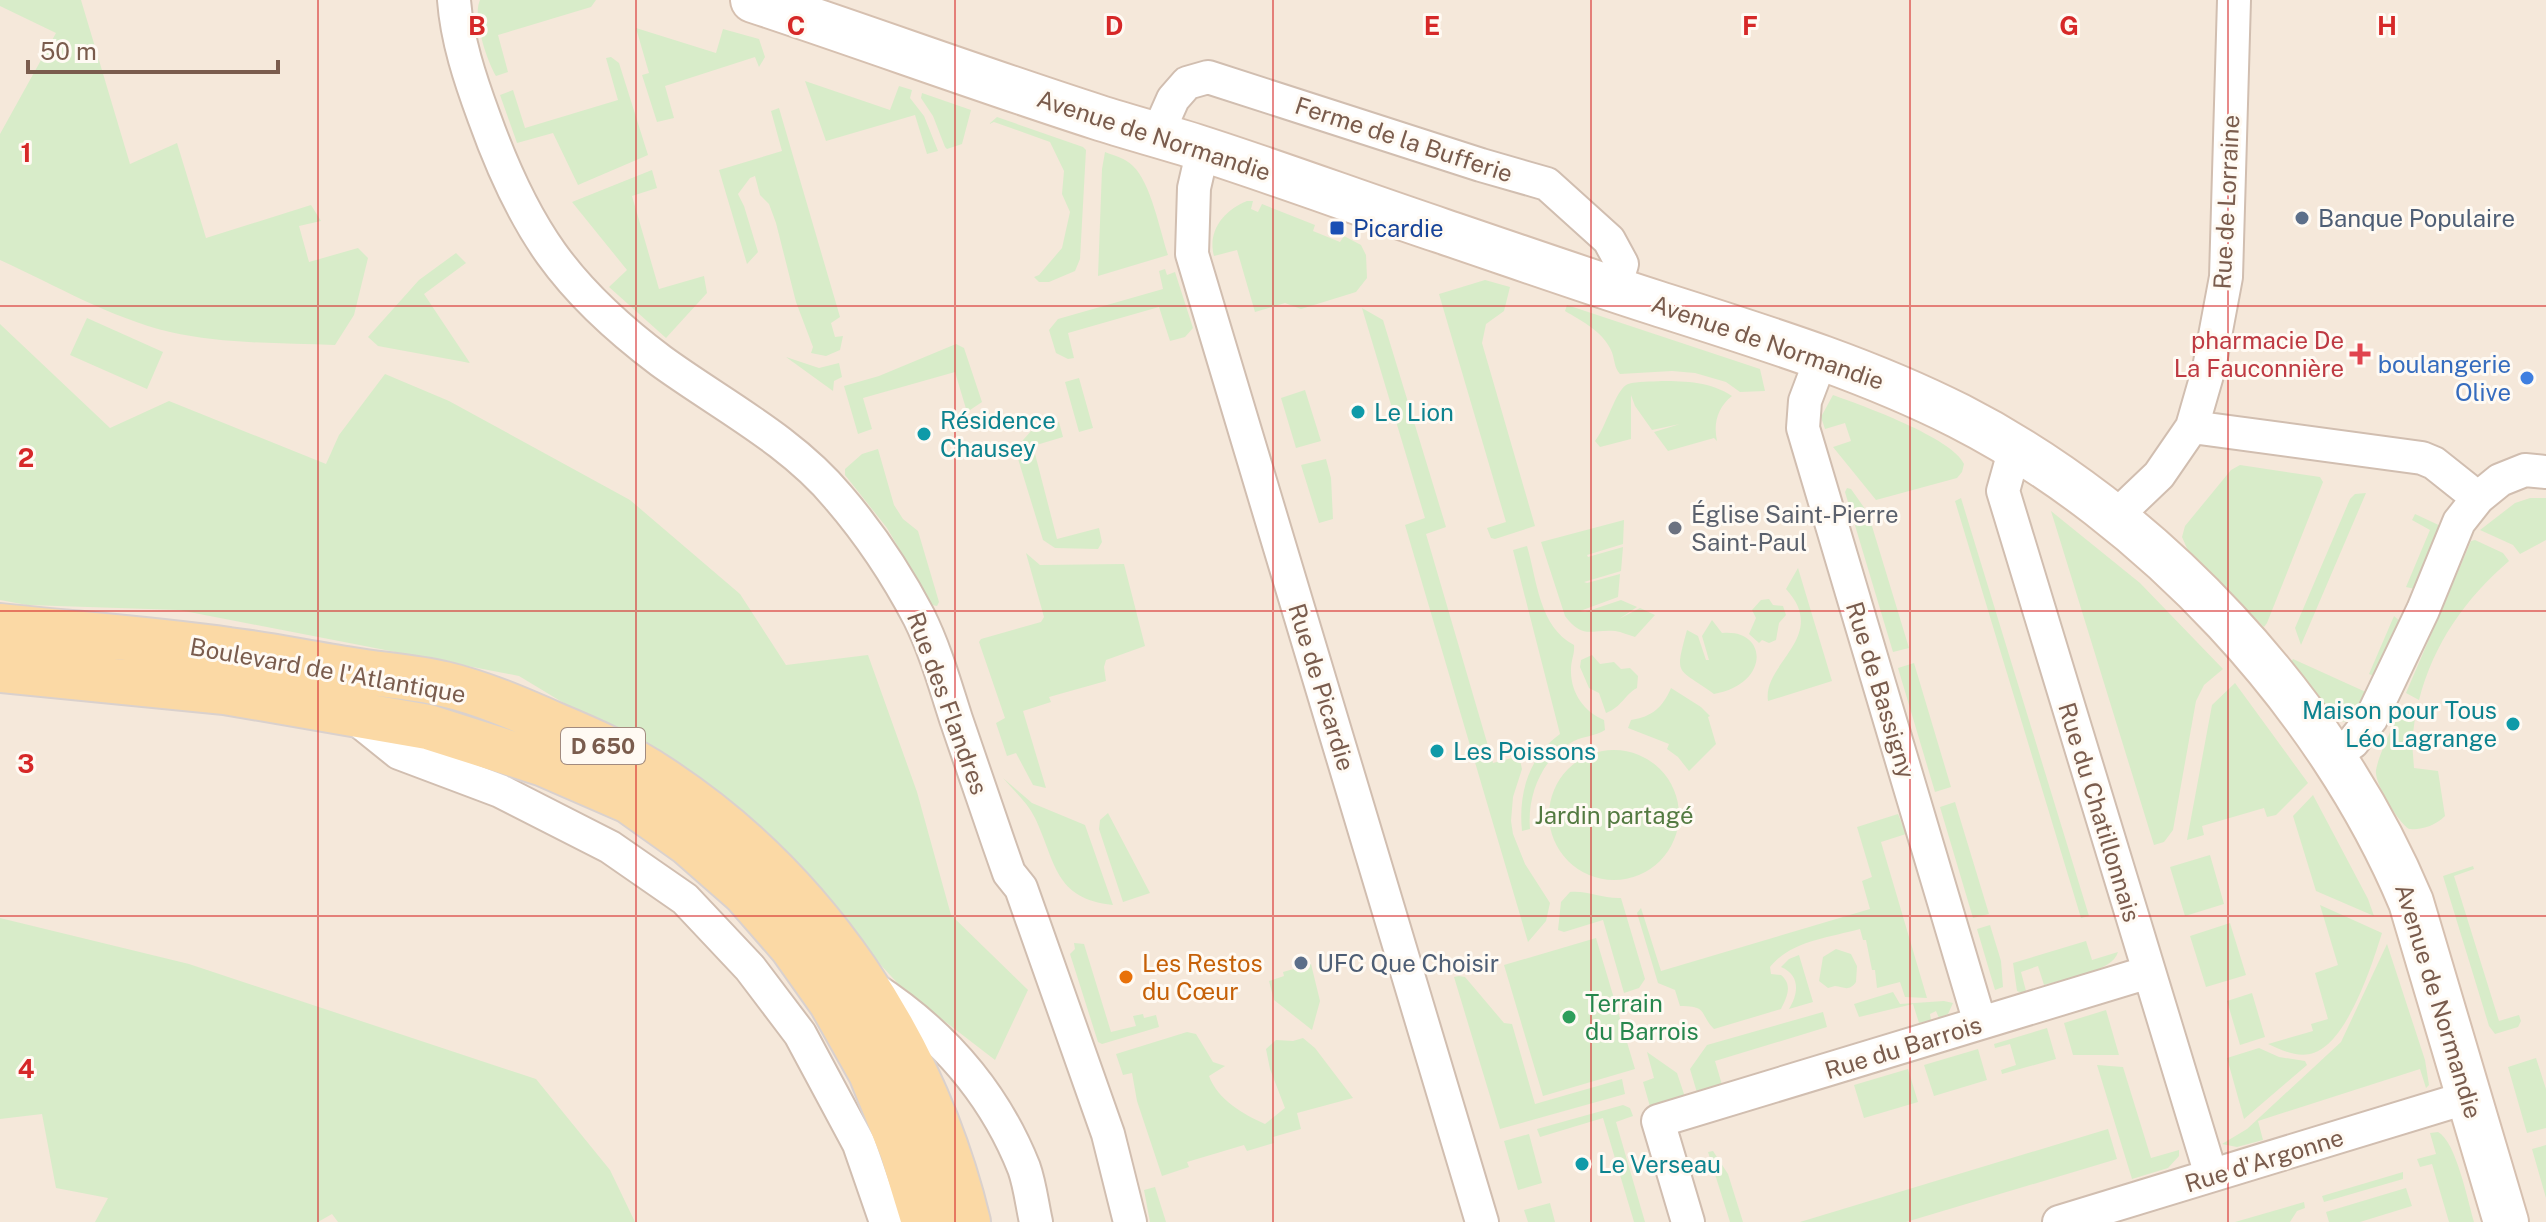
<svg xmlns="http://www.w3.org/2000/svg" width="2546" height="1222" font-family="'Public Sans',sans-serif">
  <rect width="100%" height="100%" fill="#fdf6ec"/>
  <path fill="#f5e8da" d="M0,0H2546V1222H0Z"/>
  <path fill="#d8ecc9" d="M0,0H81L130,164L177,143L206,238L311,205L321,221L299,226L309,262L358,248L368,258L354,315L335,345C280,343 223,344 170,332C111,318 55,285 0,260V134L56,33L0,6Z
    M480,0H596L591,7L498,35L508,72L496,76C487,61 472,17 480,0Z
    M636,28L716,53L723,29L759,39L765,57L759,67L755,57L665,86L674,118L657,122L642,75L649,73Z
    M611,57L619,63L648,155L578,185L553,133L517,143L500,95L513,90L525,128L618,100L606,58Z
    M805,81L890,110L899,86L912,90L910,98L924,116L938,151L927,154L915,115L826,141Z
    M922,93L971,110L962,144L947,149L945,147L933,116L921,98Z
    M779,108L840,317L831,323L835,337L843,336L840,350L826,356L811,353L813,347L796,302L776,223L769,204L760,195L755,176L750,178L738,194L744,206L758,252L747,264L719,170L782,151L771,111Z
    M997,117L1083,147L1086,150L1080,259L1075,271L1049,282H1039L1034,277L1039,275L1062,248L1070,212L1062,194L1064,171L1050,142L994,122L989,124Z
    M1105,152C1115,156 1125,158 1133,166C1151,183 1160,231 1168,255L1098,276L1102,169Z
    M652,170L657,188L632,196L659,289L704,276L707,293L666,338L609,287L627,270L572,202Z
    M1247,201H1253L1251,209L1258,212L1262,204L1315,225L1313,231L1340,242L1344,236L1361,245L1366,255L1367,278L1356,292L1301,309L1285,303L1255,312L1237,250L1214,256C1207,231 1224,210 1247,201Z
    M456,253L466,263L424,294L470,363L378,346L368,337L419,280Z
    M1165,269L1167,275L1175,272L1193,328L1185,337L1170,341L1159,307L1068,333L1074,358L1068,359L1056,353L1049,330L1058,319L1163,289L1159,271Z
    M1485,280L1510,287L1504,311L1486,324L1482,343L1535,526L1495,539L1491,538L1487,528L1506,522L1439,294Z
    M1567,305L1760,369L1765,391L1740,392L1726,382L1695,373L1672,371L1620,374C1614,368 1615,359 1611,350C1602,331 1582,321 1565,311Z
    M1362,308L1383,320L1446,527L1426,534L1493,763L1519,756L1522,769L1513,797L1511,821L1513,834L1525,864L1550,903L1546,921L1528,942L1405,525L1425,518Z
    M87,318L163,352L147,389L70,355Z
    M0,324L110,428L169,401L326,464L339,435L385,374L449,401L630,500L740,594L786,665L868,655L917,792L951,915L1028,990L995,1060L904,990L731,804L519,676L179,610L27,605L0,600Z
    M956,344L964,348L982,402L967,412L955,372L863,398L872,429L858,434L844,386L879,376Z
    M786,357L819,368L839,363L842,377L834,381L833,391Z
    M1079,378L1093,428L1079,432L1065,382Z
    M1662,381C1686,381 1711,382 1732,396C1718,407 1713,423 1717,441L1714,438L1668,451L1654,432L1680,424L1652,430L1635,406L1631,395V439L1600,447L1595,441C1606,428 1616,388 1628,384C1638,381 1651,382 1662,381Z
    M1305,390L1321,441L1296,448L1281,398Z
    M1833,395C1861,405 1953,438 1964,464L1962,472L1957,478L1876,500L1833,447L1851,441L1845,423L1825,429L1821,417Z
    M1059,422L1063,437L1033,446L1057,539L1099,528L1102,542L1098,549L1055,548L1043,540L1015,449L1031,431Z
    M878,449L894,505L903,519L918,531L939,602L937,606L932,605L887,528L845,475V469L862,454Z
    M1326,459L1331,478L1333,519L1319,523L1301,465Z
    M2240,465L2320,477L2323,482L2267,623L2264,627L2189,553L2182,537L2185,526L2231,470Z
    M1847,488L1851,489L1868,513L1909,648L1893,652L1845,492Z
    M2366,493L2301,645L2295,628L2350,499L2355,494Z
    M1961,498L2089,916L2081,918L1955,501Z
    M2530,498H2546V540L2520,554L2513,545L2480,530L2515,503Z
    M2051,511L2140,583L2223,669L2204,685L2196,701L2173,830L2164,842L2154,845Z
    M2415,514L2445,528L2415,589L2406,587L2430,530L2412,520Z
    M1624,520L1623,544L1587,555L1588,557L1623,547L1621,571L1584,582L1587,583L1620,574L1618,597L1580,611L1585,612L1621,600L1637,607L1619,619L1640,608L1655,615L1635,637C1628,635 1622,632 1615,631C1591,629 1583,640 1565,616L1541,542Z
    M2475,540L2503,553L2509,561C2465,599 2434,643 2419,700L2406,693L2471,541Z
    M1527,546C1537,580 1539,627 1574,645C1575,653 1571,660 1571,669C1570,692 1584,712 1604,720L1605,730C1596,736 1584,736 1574,741C1542,757 1527,795 1530,829L1522,831C1518,794 1529,756 1560,734L1513,550Z
    M1026,553L1040,565L1124,564L1145,646L1106,660L1104,667L1106,681L1049,697L1051,702L1023,711L1046,788L1033,785L1016,753L1007,756L996,723L1005,718L979,642L981,639L1041,622L1044,617Z
    M1798,568L1832,681L1768,701C1762,663 1830,637 1786,589Z
    M1769,599L1773,605L1783,606L1786,615L1779,623L1776,640L1769,643L1762,640L1759,643L1749,634L1756,618L1752,610L1761,600Z
    M2394,616L2402,623L2381,679L2369,674Z
    M1712,620L1722,633C1768,628 1771,684 1714,694C1677,667 1674,678 1687,630L1698,636L1706,660H1709L1702,636Z
    M1592,655L1600,664L1614,662L1621,669L1630,668L1638,676L1637,688C1624,695 1622,707 1606,713L1599,693L1589,688L1580,667L1581,660Z
    M2293,659L2368,693L2356,716L2346,722L2335,720L2291,662Z
    M1914,663L1951,787L1935,792L1898,668Z
    M2235,683L2308,783L2276,815L2267,817L2264,808L2202,826L2204,835L2187,840L2212,705Z
    M1671,688L1701,707L1710,716L1708,717L1716,744L1689,771L1678,757L1667,749L1669,744L1628,728L1631,720C1652,717 1663,707 1671,688Z
    M2404,706L2415,718L2412,741L2414,768L2438,771L2445,816C2435,826 2422,830 2409,829C2398,822 2374,783 2376,770C2379,754 2395,720 2404,706Z
    M1549 815a65 65 0 1 1 130 0a65 65 0 1 1-130 0Z
    M1003,778L1032,803L1085,825L1113,905C1054,899 1056,862 1035,818C1027,802 1014,791 1003,778Z
    M2313,795L2368,899L2374,916L2316,891L2293,816Z
    M1955,802L1989,914L1973,918L1940,807Z
    M1108,813L1150,893L1123,902L1099,829L1100,820Z
    M1898,814L1906,834L1881,842L1927,998L1905,997L1900,982L1877,988L1875,970H1872L1866,940H1863L1860,929C1827,938 1791,941 1770,967L1771,974L1781,975C1793,985 1787,997 1781,1009L1714,1029C1699,1014 1709,1006 1680,1006L1675,990L1658,983L1637,913L1641,908L1661,971L1870,909L1862,881L1872,877L1857,827Z
    M2210,855L2224,904L2185,916L2170,867Z
    M2473,866L2474,869L2454,876L2499,1021L2519,1015L2521,1021L2518,1027L2495,1034L2489,1026L2443,876Z
    M1570,892C1587,890 1603,899 1621,898L1645,979L1639,988L1624,993L1603,920L1564,932L1558,930L1561,902Z
    M2320,905L2382,933C2372,965 2346,1047 2310,1054C2295,1057 2282,1050 2268,1044L2313,1031L2311,1024L2328,1019L2315,973L2338,965Z
    M0,918L189,964L536,1079L610,1170L635,1222H338L332,1214L318,1222H95L108,1198L56,1188L42,1114L0,1119Z
    M2230,923L2246,975L2206,987L2190,936Z
    M1990,925L2001,961L2003,987L1995,990L1977,929Z
    M1596,938L1635,1069L1543,1096L1504,965Z
    M2086,941L2092,960L2118,952C2113,972 2063,979 2044,985L2038,966L2021,972L2026,991L2022,993L2017,991L2013,963Z
    M1074,943L1084,944L1111,1032L1136,1026L1133,1016L1143,1014L1144,1018L1156,1015L1159,1027L1102,1044L1098,1042L1070,954L1075,949Z
    M2387,944L2425,1060L2429,1085L2426,1088L2420,1069L2258,1121L2263,1140L2237,1147L2222,1144L2247,1129L2341,1042Z
    M1836,949L1851,954L1857,966L1856,982C1849,992 1844,987 1835,986L1828,988L1819,981L1823,957Z
    M1799,955L1813,1002L1789,1009C1799,993 1800,975 1781,967L1789,959Z
    M1311,964L1320,1001L1312,1030L1274,1000L1269,981L1284,976L1283,972Z
    M1459,976L1465,977L1504,1023L1512,1024L1535,1104L1622,1079L1625,1094L1500,1129L1454,977Z
    M1893,992L1900,1004L1944,1001L1953,1003L1948,1014L1939,1018L1936,1011L1930,1014L1931,1020L1919,1023L1913,1004L1859,1017L1854,1004Z
    M2252,993L2265,1037L2240,1045L2227,1001Z
    M2106,1010L2119,1055H2073L2064,1023Z
    M1823,1012L1827,1027L1715,1061L1723,1088L1698,1096L1690,1069L1707,1045Z
    M2047,1028L2056,1059L2002,1074L2001,1070L2016,1065L2010,1044L1995,1048L1994,1044Z
    M1187,1032L1196,1034L1213,1062L1225,1066L1209,1076C1218,1100 1243,1114 1265,1124L1285,1108L1270,1069L1266,1049L1276,1040L1293,1041L1303,1038L1315,1048L1353,1098L1297,1113L1301,1129L1273,1137L1274,1143L1247,1151L1244,1145L1187,1162L1189,1167L1162,1176L1137,1101L1132,1073L1123,1075L1116,1054Z
    M2259,1048L2279,1057L2305,1061L2307,1065L2244,1119L2227,1058Z
    M1978,1049L1987,1080L1934,1096L1924,1065Z
    M1647,1052L1677,1073L1686,1100L1651,1110L1643,1082L1654,1078Z
    M2536,1058L2546,1089V1128L2527,1133L2508,1067Z
    M2097,1065L2123,1067L2151,1158L2179,1150V1156L2168,1168L2132,1179Z
    M1908,1069L1918,1102L1864,1118L1854,1085Z
    M1623,1105L1630,1108L1633,1116L1616,1122L1645,1222H1634L1603,1118L1540,1137L1537,1129Z
    M2108,1129L2117,1159L1906,1222H1800Z
    M2438,1132C2456,1141 2468,1202 2474,1222H2449L2432,1164L2420,1167L2417,1159L2436,1154L2430,1133Z
    M1529,1134L1542,1183L1518,1190L1504,1141Z
    M2546,1145V1198L2532,1149Z
    M1713,1151L1728,1174L1743,1222H1730L1708,1152Z
    M2403,1172V1179L2324,1202L2322,1196Z
    M1155,1187L1166,1222H1150L1144,1190Z
    M2406,1188L2412,1206L2360,1222H2329L2326,1212Z
    M2304,1202L2305,1208L2297,1211L2290,1222H2235Z
    M1550,1203L1555,1222H1528L1524,1210Z"/>
  <g fill="none" stroke-linecap="round" stroke-linejoin="round">
    <g stroke="#d1beb0" stroke-width="36">
      <path id="street" d="M454,0C457,40 470,79 484,117C524,229 565,289 661,361C720,404 791,440 838,497C869,533 897,575 919,617C935,649 945,685 956,719C974,771 991,822 1009,873L1021,888L1108,1134L1130,1222
        M1157,135L1173,99L1187,83L1208,77L1481,165L1547,184L1609,240L1622,264L1614,290
        M1203,149L1194,188L1192,254L1482,1222
        M1822,356L1805,401L1803,428L1980,1023
        M2192,427L2422,458L2434,463L2478,498
        M2015,448L2003,491L2211,1175
        M2116,516L2159,475L2192,427L2209,368L2226,277L2234,0
        M353,716L399,753L500,791L610,847L685,899L750,968L800,1034L859,1144L886,1222
        M2332,757L2353,742L2371,719L2423,610L2459,522L2478,498L2500,480L2525,470L2546,472
        M871,987C941,1032 993,1090 1024,1168C1030,1185 1032,1204 1036,1222
        M1688,1222L1658,1121L2149,972
        M2059,1222L2469,1097"/>
    </g>
    <g stroke="#d6c0b0" stroke-width="48">
      <path id="secondary" d="M753,0C868,38 982,80 1097,117C1131,128 1166,137 1200,148C1281,174 1361,204 1442,231C1513,255 1584,280 1656,303C1759,336 1862,367 1959,416C2151,514 2328,703 2411,902L2506,1222"/>
    </g>
    <g stroke="#dad1cd" stroke-width="48">
      <path id="primary" d="M0,626C76,634 153,639 229,650C270,655 311,664 352,670C382,675 414,677 444,684C482,693 519,709 555,725C591,740 627,756 660,778C816,880 924,1042 968,1222
        M0,670L225,692L428,727L544,764L629,801L688,843L745,893L792,947L831,1002L871,1073L902,1150L924,1222"/>
    </g>
    <use href="#street" stroke="#fff" stroke-width="32"/>
    <use href="#secondary" stroke="#fff" stroke-width="44"/>
    <use href="#primary" stroke="#fbd9a5" stroke-width="44"/>
  </g>
  <path fill="none" stroke="#d62828" stroke-width="2" stroke-opacity="0.55" d="M318,0V1222M636,0V1222M955,0V1222M1273,0V1222M1591,0V1222M1910,0V1222M2228,0V1222M0,306H2546M0,611H2546M0,916H2546"/>
  <g fill="#5c6f8a" stroke="#fffaf3" stroke-width="3">
    <circle cx="2302" cy="218" r="8"/>
    <circle cx="1301" cy="963" r="8"/>
  </g>
  <rect fill="#1a4fb4" stroke="#fffaf3" stroke-width="3" x="1329" y="220" width="16" height="16" rx="4"/>
  <path fill="#e0444e" stroke="#fffaf3" stroke-width="3" d="M2356 342h8v8h8v8h-8v8h-8v-8h-8v-8h8z"/>
  <circle fill="#3f7fe0" stroke="#fffaf3" stroke-width="3" cx="2527" cy="378" r="8"/>
  <g fill="#0f9aa8" stroke="#fffaf3" stroke-width="3">
    <circle cx="1358" cy="412" r="8"/>
    <circle cx="924" cy="434" r="8"/>
    <circle cx="2513" cy="724" r="8"/>
    <circle cx="1437" cy="751" r="8"/>
    <circle cx="1582" cy="1164" r="8"/>
  </g>
  <circle fill="#6b7280" stroke="#fffaf3" stroke-width="3" cx="1675" cy="528" r="8"/>
  <circle fill="#e8710a" stroke="#fffaf3" stroke-width="3" cx="1126" cy="977" r="8"/>
  <circle fill="#2e9e5b" stroke="#fffaf3" stroke-width="3" cx="1569" cy="1017" r="8"/>
  <g text-anchor="middle" dominant-baseline="central" stroke-width="6" stroke-linejoin="round" paint-order="stroke">
    <rect fill="#fffaf3" stroke="#a28b7f" stroke-width="2" x="561" y="728" width="84" height="36" rx="6"/>
    <g font-size="22" font-weight="bold" fill="#7a5c4d">
      <text x="603" y="746">D 650</text>
    </g>
    <g font-size="24" fill="#7a5c4d" stroke="#fffaf3">
      <text transform="translate(1154 135) rotate(18)">Avenue de Normandie</text>
      <text transform="translate(1404 139) rotate(18)">Ferme de la Bufferie</text>
      <text transform="translate(2226 202) rotate(-87)">Rue de Lorraine</text>
      <text transform="translate(1768 342) rotate(19)">Avenue de Normandie</text>
      <text transform="translate(328 670) rotate(10)">Boulevard de l'Atlantique</text>
      <text transform="translate(1322 687) rotate(73)">Rue de Picardie</text>
      <text transform="translate(1881 690) rotate(73)">Rue de Bassigny</text>
      <text transform="translate(948 703) rotate(70)">Rue des Flandres</text>
      <text transform="translate(2100 812) rotate(73)">Rue du Chatillonnais</text>
      <text transform="translate(2439 1001) rotate(73)">Avenue de Normandie</text>
      <text transform="translate(1903 1047) rotate(-17)">Rue du Barrois</text>
      <text transform="translate(2264 1160) rotate(-17)">Rue d'Argonne</text>
    </g>
    <g font-size="24" fill="#4e5e75" stroke="#fffaf3" text-anchor="start">
      <text x="2318" y="218">Banque Populaire</text>
      <text x="1317" y="963">UFC Que Choisir</text>
    </g>
    <g font-size="24" fill="#164399" stroke="#fffaf3" text-anchor="start">
      <text x="1353" y="228">Picardie</text>
    </g>
    <g font-size="24" fill="#be3a42" stroke="#fffaf3" text-anchor="end">
      <text x="2344" y="340">pharmacie De<tspan x="2344" dy="28">La Fauconnière</tspan></text>
    </g>
    <g font-size="24" fill="#366cbe" stroke="#fffaf3" text-anchor="end">
      <text x="2511" y="364">boulangerie<tspan x="2511" dy="28">Olive</tspan></text>
    </g>
    <g font-size="24" fill="#0d838f" stroke="#fffaf3" text-anchor="start">
      <text x="1374" y="412">Le Lion</text>
      <text x="940" y="420">Résidence<tspan x="940" dy="28">Chausey</tspan></text>
      <text x="2497" y="710" text-anchor="end">Maison pour Tous<tspan x="2497" dy="28">Léo Lagrange</tspan></text>
      <text x="1453" y="751">Les Poissons</text>
      <text x="1598" y="1164">Le Verseau</text>
    </g>
    <g font-size="24" fill="#5b616d" stroke="#fffaf3" text-anchor="start">
      <text x="1691" y="514">Église Saint-Pierre<tspan x="1691" dy="28">Saint-Paul</tspan></text>
    </g>
    <g font-size="24" fill="#537a41" stroke="#fffaf3">
      <text x="1614" y="815">Jardin partagé</text>
    </g>
    <g font-size="24" fill="#c56008" stroke="#fffaf3" text-anchor="start">
      <text x="1142" y="963">Les Restos<tspan x="1142" dy="28">du Cœur</tspan></text>
    </g>
    <g font-size="24" fill="#27864d" stroke="#fffaf3" text-anchor="start">
      <text x="1585" y="1003">Terrain<tspan x="1585" dy="28">du Barrois</tspan></text>
    </g>
  </g>
  <g font-size="26" text-anchor="middle" font-weight="bold" fill="#d62828" stroke="#fffaf3" stroke-width="6" stroke-linejoin="round" paint-order="stroke">
    <text x="477" y="35">B</text>
    <text x="796" y="35">C</text>
    <text x="1114" y="35">D</text>
    <text x="1432" y="35">E</text>
    <text x="1750" y="35">F</text>
    <text x="2069" y="35">G</text>
    <text x="2387" y="35">H</text>
    <text x="26" y="162">1</text>
    <text x="26" y="467">2</text>
    <text x="26" y="773">3</text>
    <text x="26" y="1078">4</text>
  </g>
  <path d="M28 60v12h250v-12" fill="none" stroke="#7a5c4d" stroke-width="4"/>
  <text x="40" y="60" font-size="24" fill="#7a5c4d" stroke="#fffaf3" stroke-width="6" paint-order="stroke">50 m</text>
</svg>
